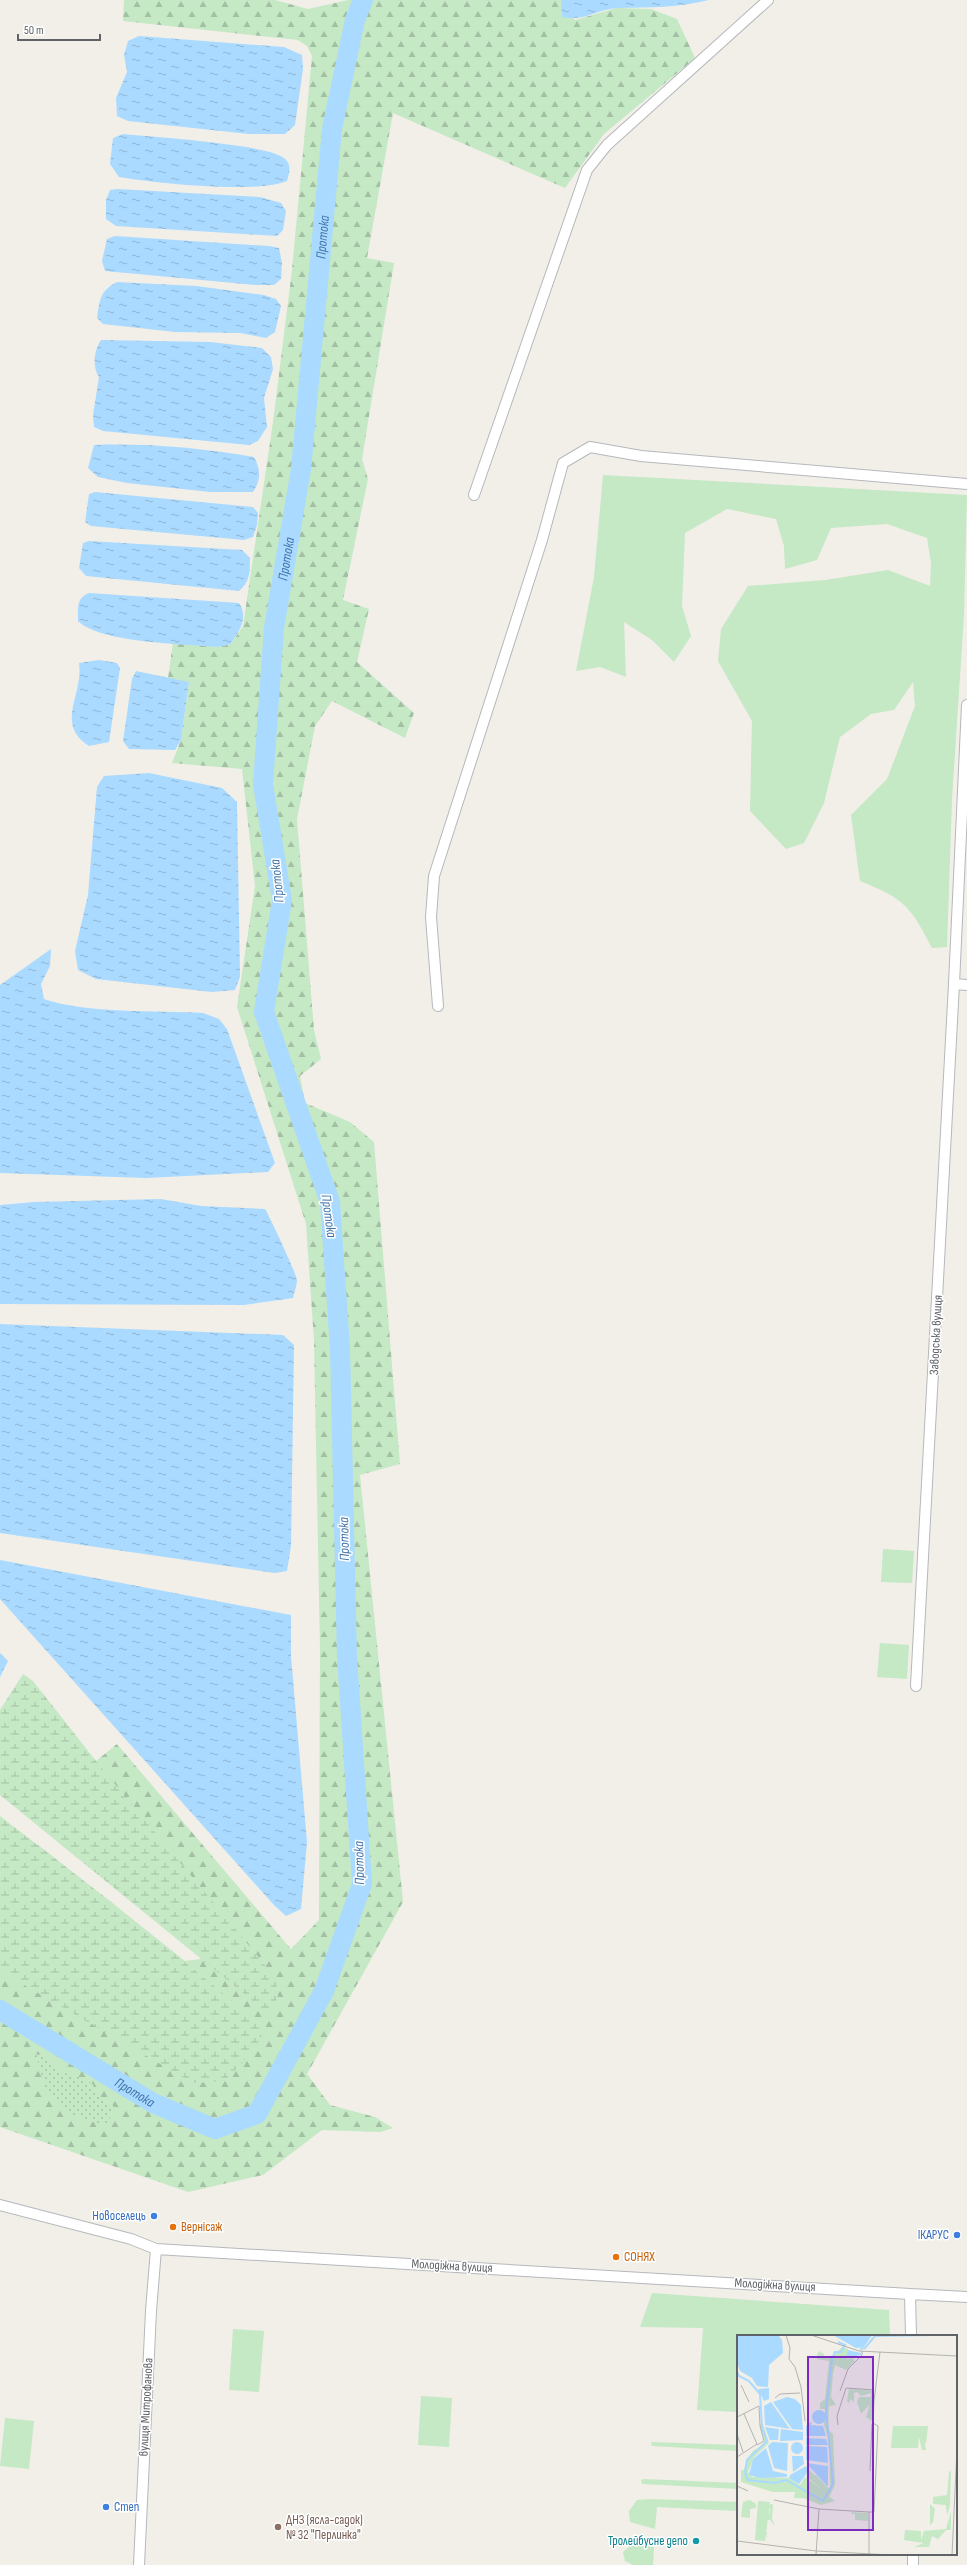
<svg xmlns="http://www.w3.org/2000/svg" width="967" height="2565" font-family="'Sofia Sans Condensed',sans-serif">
  <defs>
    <pattern id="forest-firs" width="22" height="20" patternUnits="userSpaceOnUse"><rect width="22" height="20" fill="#c5e8c5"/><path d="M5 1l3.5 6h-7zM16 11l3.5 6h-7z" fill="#a3c0a4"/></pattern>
    <pattern id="wetland-marsh" width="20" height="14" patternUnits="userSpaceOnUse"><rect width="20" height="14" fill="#c5e8c5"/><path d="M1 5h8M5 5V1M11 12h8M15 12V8" fill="none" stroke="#a3c0a4"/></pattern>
    <pattern id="garden-dots" width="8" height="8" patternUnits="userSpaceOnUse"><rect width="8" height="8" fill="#c5e8c5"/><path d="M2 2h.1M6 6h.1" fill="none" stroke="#a3c0a4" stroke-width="1.8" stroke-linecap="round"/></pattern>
    <pattern id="water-ripples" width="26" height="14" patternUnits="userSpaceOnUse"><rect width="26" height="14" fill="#aadaff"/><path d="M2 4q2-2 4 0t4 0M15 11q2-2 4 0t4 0" fill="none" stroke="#8eb4d2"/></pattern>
  </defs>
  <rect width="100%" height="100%" fill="#f1efe8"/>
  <path fill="#c5e8c5" d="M603,475L967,495L964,615L952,799L947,947L932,948C910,905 904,899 860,881L851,815L887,779L915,706L913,682L894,710L871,714L840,737L824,803L804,843L786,849L750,811L752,721L718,661L721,629L748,586L825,580L888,570L930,586L931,563L927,538L887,524L831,528L817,560L785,569L784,546L776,519L727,509L685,533L682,606L691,636L674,662L652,640L624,622L626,677L600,667L576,671L594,577Z
    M883,1549L914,1551L912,1583L881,1582Z
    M880,1643L909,1645L907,1679L877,1677Z
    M652,2293L889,2310L890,2336H738V2412L697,2410L703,2328L640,2327Z
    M233,2329L264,2331L259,2392L229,2390Z
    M421,2396L452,2398L449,2447L418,2445Z
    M5,2418L34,2421L29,2469L0,2466Z
    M651,2442L738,2445V2451L652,2446Z
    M644,2479L738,2483V2489L642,2484L641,2480Z
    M651,2499L738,2502V2511L657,2507L655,2529L630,2522L629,2511L637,2500Z
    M631,2545L654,2547L653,2565H633L625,2561L623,2552Z"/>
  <path fill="url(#forest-firs)" d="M124,0H275L308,9L348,0H561V4L575,20L617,8L651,9L677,19L695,58L604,134L565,188L393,113L367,258L394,263L362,459L368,479L343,600L369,609L357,662L414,713L405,738L332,701L315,726L297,819L314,1030L321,1059L300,1076L305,1103L350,1122L374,1142L400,1464L360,1475L403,1902L307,2074L330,2105L375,2117L393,2128L380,2132L322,2130L263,2175L188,2192L0,2127V1971L18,1981L37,1844L185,1961L201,1959L75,1768L96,1761L117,1744L291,1949L319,1920L320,1648L314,1341L306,1224L237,1007L255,886L242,769L172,763L181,740L189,683L168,678L173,642L218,647L231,644L243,626L273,422L292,270L312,56L307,46L298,40L123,21Z"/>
  <path fill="url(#wetland-marsh)" d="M23,1674L33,1681L96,1761L275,1977L278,1995L270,2015L0,1795V1710Z
    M0,1816L110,1901L263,2026L256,2049L224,2081L193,2083L0,1971Z"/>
  <path fill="url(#garden-dots)" d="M36,2054C51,2056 56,2071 70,2075C83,2079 82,2076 95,2086L93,2092L116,2108L105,2126L73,2115L45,2088Z"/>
  <path fill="url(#water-ripples)" d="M561,0H709C677,8 651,7 618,8C597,9 584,22 562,17Z
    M139,36L284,47L302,55L303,69L295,125L285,134H249L128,121L117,116L116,98L127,72L124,55L128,41Z
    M123,134C150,137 271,144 285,159C292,165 289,174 287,181C256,194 154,183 119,177L110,164L113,138Z
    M117,189L260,197L281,203L286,211L283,230L277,236L116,226L106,219V200L110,190Z
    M115,236L269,246L279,248L282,263L281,279L274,285H255L105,271L102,261L107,239Z
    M117,282L196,286L264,295L276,299L281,306L275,332L266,338L240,333L175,332L103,324L97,318C100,299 100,291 117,282Z
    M101,340L210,342L262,348L271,357L273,369L264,398L267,427L258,441L249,445L103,431L94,427L93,415L99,377C92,367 94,350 101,340Z
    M94,445C146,443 202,448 254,457C261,470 261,480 253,492H210L127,483L98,477L88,468Z
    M95,492L253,507L258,513L257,525L253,537L244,540L91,526L85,522L89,494Z
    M89,541L242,550L250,558C250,572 250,582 239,591L86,576L79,568L83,543Z
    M89,593L239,603C249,618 239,631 231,644L218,647C185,644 100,643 78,621C78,608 76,598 89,593Z
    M99,660L117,663L120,668L109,742L89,746C54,724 84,694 79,663Z
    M136,671L189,682L181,740L175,750L129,749L123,741L132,679Z
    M149,773L222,788L237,802L240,977L235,990L212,992L96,979L78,970L75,951L88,895L97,787L104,776Z
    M51,949L50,966L41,984L44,999C86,1014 157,1010 203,1013L219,1019L227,1029L275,1163L268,1172L146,1178L0,1173V985Z
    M161,1199L201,1206L265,1209C270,1217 296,1273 297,1280C297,1285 294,1293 293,1298L244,1305L0,1304V1205L34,1202Z
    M0,1324L283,1335L294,1345L291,1546L287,1571L275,1573L0,1533Z
    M0,1560L291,1615V1656L307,1842L301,1909L286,1916L274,1905L0,1599Z
    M0,1653L8,1661L0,1677Z"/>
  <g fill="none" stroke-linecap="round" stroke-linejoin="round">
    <path stroke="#aadaff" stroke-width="20" id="s1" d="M0,2010L153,2103L215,2129L257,2114L324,1991L362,1884L347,1656L340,1348L330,1202L264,1012L282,900L263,784L274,628L301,469L332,129L355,20L363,0"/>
    <g stroke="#b5b8bc" stroke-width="12">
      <path id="street" d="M474,495L587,170L607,145L768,0
        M967,705L954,984L967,985
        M438,1006L431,917L434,876L542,540L563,463L590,447L641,456L967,484
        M916,1686L954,984
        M0,2205L131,2239L156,2249L910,2294
        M911,2336L910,2294L967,2297
        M139,2565L151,2311L156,2249
        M913,2565V2554"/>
    </g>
    <use href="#street" stroke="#fff" stroke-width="10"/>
  </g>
  <g fill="#3f7fe0" stroke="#fff" stroke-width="1.5">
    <circle cx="154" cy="2216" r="4"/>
    <circle cx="957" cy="2235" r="4"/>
    <circle cx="106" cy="2507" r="4"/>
  </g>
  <g fill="#e8710a" stroke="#fff" stroke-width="1.5">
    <circle cx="173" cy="2227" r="4"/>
    <circle cx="616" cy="2257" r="4"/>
  </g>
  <circle fill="#8d6e63" stroke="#fff" stroke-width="1.5" cx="278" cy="2527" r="4"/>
  <circle fill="#0f9aa8" stroke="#fff" stroke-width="1.5" cx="696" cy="2541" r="4"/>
  <g text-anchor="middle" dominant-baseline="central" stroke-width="3" stroke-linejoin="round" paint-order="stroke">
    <g font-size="13" fill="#5f6368" stroke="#fff">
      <text transform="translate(936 1335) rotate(-87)">Заводська вулиця</text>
      <text transform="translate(452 2266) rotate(3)">Молодіжна вулиця</text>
      <text transform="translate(775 2285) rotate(3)">Молодіжна вулиця</text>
      <text transform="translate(146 2407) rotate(-87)">вулиця Митрофанова</text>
    </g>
    <g font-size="13" fill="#366cbe" stroke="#fff" text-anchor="end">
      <text x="146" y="2216">Новоселець</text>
      <text x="949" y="2235">ІКАРУС</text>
      <text x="114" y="2507" text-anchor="start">Степ</text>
    </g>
    <g font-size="13" fill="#c56008" stroke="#fff" text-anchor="start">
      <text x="181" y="2227">Вернісаж</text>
      <text x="624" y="2257">СОНЯХ</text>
    </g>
    <g font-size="13" fill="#785e54" stroke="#fff" text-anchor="start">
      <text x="286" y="2520">ДНЗ (ясла-садок)<tspan x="286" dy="15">№ 32 "Перлинка"</tspan></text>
    </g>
    <g font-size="13" fill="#0d838f" stroke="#fff" text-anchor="end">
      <text x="688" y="2541">Тролейбусне депо</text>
    </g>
    <g font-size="14" font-style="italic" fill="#4174aa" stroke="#fff">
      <text stroke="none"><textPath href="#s1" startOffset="2210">Протока</textPath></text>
      <text stroke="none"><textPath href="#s1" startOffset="1886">Протока</textPath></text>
      <text transform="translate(277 881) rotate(-96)">Протока</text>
      <text transform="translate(329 1216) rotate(82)">Протока</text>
      <text transform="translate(344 1539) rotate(-91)">Протока</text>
      <text transform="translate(359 1863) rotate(-91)">Протока</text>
      <text stroke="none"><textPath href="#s1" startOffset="158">Протока</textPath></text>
    </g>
  </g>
  <g transform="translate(737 2335)">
    <rect width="220" height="220" fill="#f1efe8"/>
    <path d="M112,54L136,56L135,86L129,82L133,69L124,79L120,67L122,62H134V58L124,61L120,57L117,58V67L113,64V68L110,67ZM179,91H191L189,109L186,103L185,94L181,98ZM13,165L19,169V173L13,174V183L4,182L6,167ZM21,166L33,167L28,206L18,205ZM193,169L198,174L196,187L193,190ZM115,177L131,178V186L118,185V179H114Z" fill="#c5e8c5"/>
    <path d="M105,12L111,14L110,24L115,23L118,26L109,35L98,30L96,39L94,62L99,70L92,71L91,95L96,99L98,150L92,162L98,166L84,170L66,163H57L58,157H36L4,147V135H7L10,124L16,116L28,108L23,89H26L32,108L17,122L11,137L15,142L52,143L63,150L74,146L84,154L76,141L79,140L91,153L93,152L92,105L87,90L88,74H83V68L88,64L92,26L80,24V20L82,16L87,19V21L95,22ZM156,91H179L181,98L185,93L189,115H185L182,102L181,113H154ZM214,136L213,170L210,181L209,170L196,169V162L210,160L212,137ZM36,169L35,184L38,191L33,185L21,184L24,181L28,182L25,178L28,175L31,179L32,174V181L33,174L31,170ZM214,176V195H209L201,204L195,201L192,212H177L187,208L167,205L168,195L184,196V205L187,196L209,194ZM30,189L29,195L27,193L24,195L30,198L29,204V199L26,198L24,200L27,204L19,202V194Z" fill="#c5e8c5"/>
    <path d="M73,135L90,155L89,158L69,141ZM68,142L88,158V160L84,163L63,150Z" fill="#c5e8c5"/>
    <path d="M48,147L50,149L38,153L21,150L22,148Z" fill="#c5e8c5"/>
    <path d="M0,0H41L45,5L46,18L32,30L31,52L20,51L15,43L3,36L0,27ZM96,0H135L127,12L119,13ZM111,15L124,18V20L109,23ZM32,53V64L27,66L21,54ZM50,62L58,64L64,70L66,95L55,94L36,67ZM34,67L53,94L28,90L27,71ZM75 82a7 7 0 1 1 14 0a7 7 0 1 1-14 0ZM75,86L74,90L86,91L89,101H69V91ZM28,92L42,94L41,105H33ZM44,94L66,97V105L43,106ZM69,103L89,104L91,110H69ZM54 113a6 6 0 1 1 12 0a6 6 0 1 1-12 0ZM35,107L51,108L50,136L37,133L31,111ZM69,111L90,112L91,128L69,125ZM29,113L36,136L50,139V142L23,143L12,140L16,124ZM55,121H66L67,129L56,137ZM69,128L91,131V151H90ZM69,131L72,135L62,149L52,143L53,140Z" fill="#aadaff"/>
    <path fill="none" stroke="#aadaff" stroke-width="2" d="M123,14L128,13L138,1L198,0M0,37L2,41L12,46L23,59L25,92L30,106L10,125L8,138L11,145L38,148L49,145L86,166L96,149L89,75L95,24L98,17H104L108,10L101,7"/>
    <path fill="none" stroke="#b3b3b1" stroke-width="1" d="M49,0L53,13L52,24L58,32L64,52L68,86M74,0L122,16L220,21M4,50L12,67M103,56L111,34L125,20V16M38,63L43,59L63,58M0,82L22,71M101,90L100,81L109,53L137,55M0,99L6,117M20,110L27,106L23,91L22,71M0,122L20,109L7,79M133,136L135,89M0,151L11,156M37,165L82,174L132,177M0,206L79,216L155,220M132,219V177H137L141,91L136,88L137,66L143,17M79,220L82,174M215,220L220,114"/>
    <path fill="#7b2cbf" fill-opacity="0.15" stroke="#7b2cbf" stroke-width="2" d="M71,22H136V195H71Z"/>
    <rect width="220" height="220" fill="none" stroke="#5f6368" stroke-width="2"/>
  </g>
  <path d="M18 34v6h82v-6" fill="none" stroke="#5f6368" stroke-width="2"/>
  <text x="24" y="34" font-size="12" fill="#5f6368" stroke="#ffffff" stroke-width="3" paint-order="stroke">50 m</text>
</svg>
